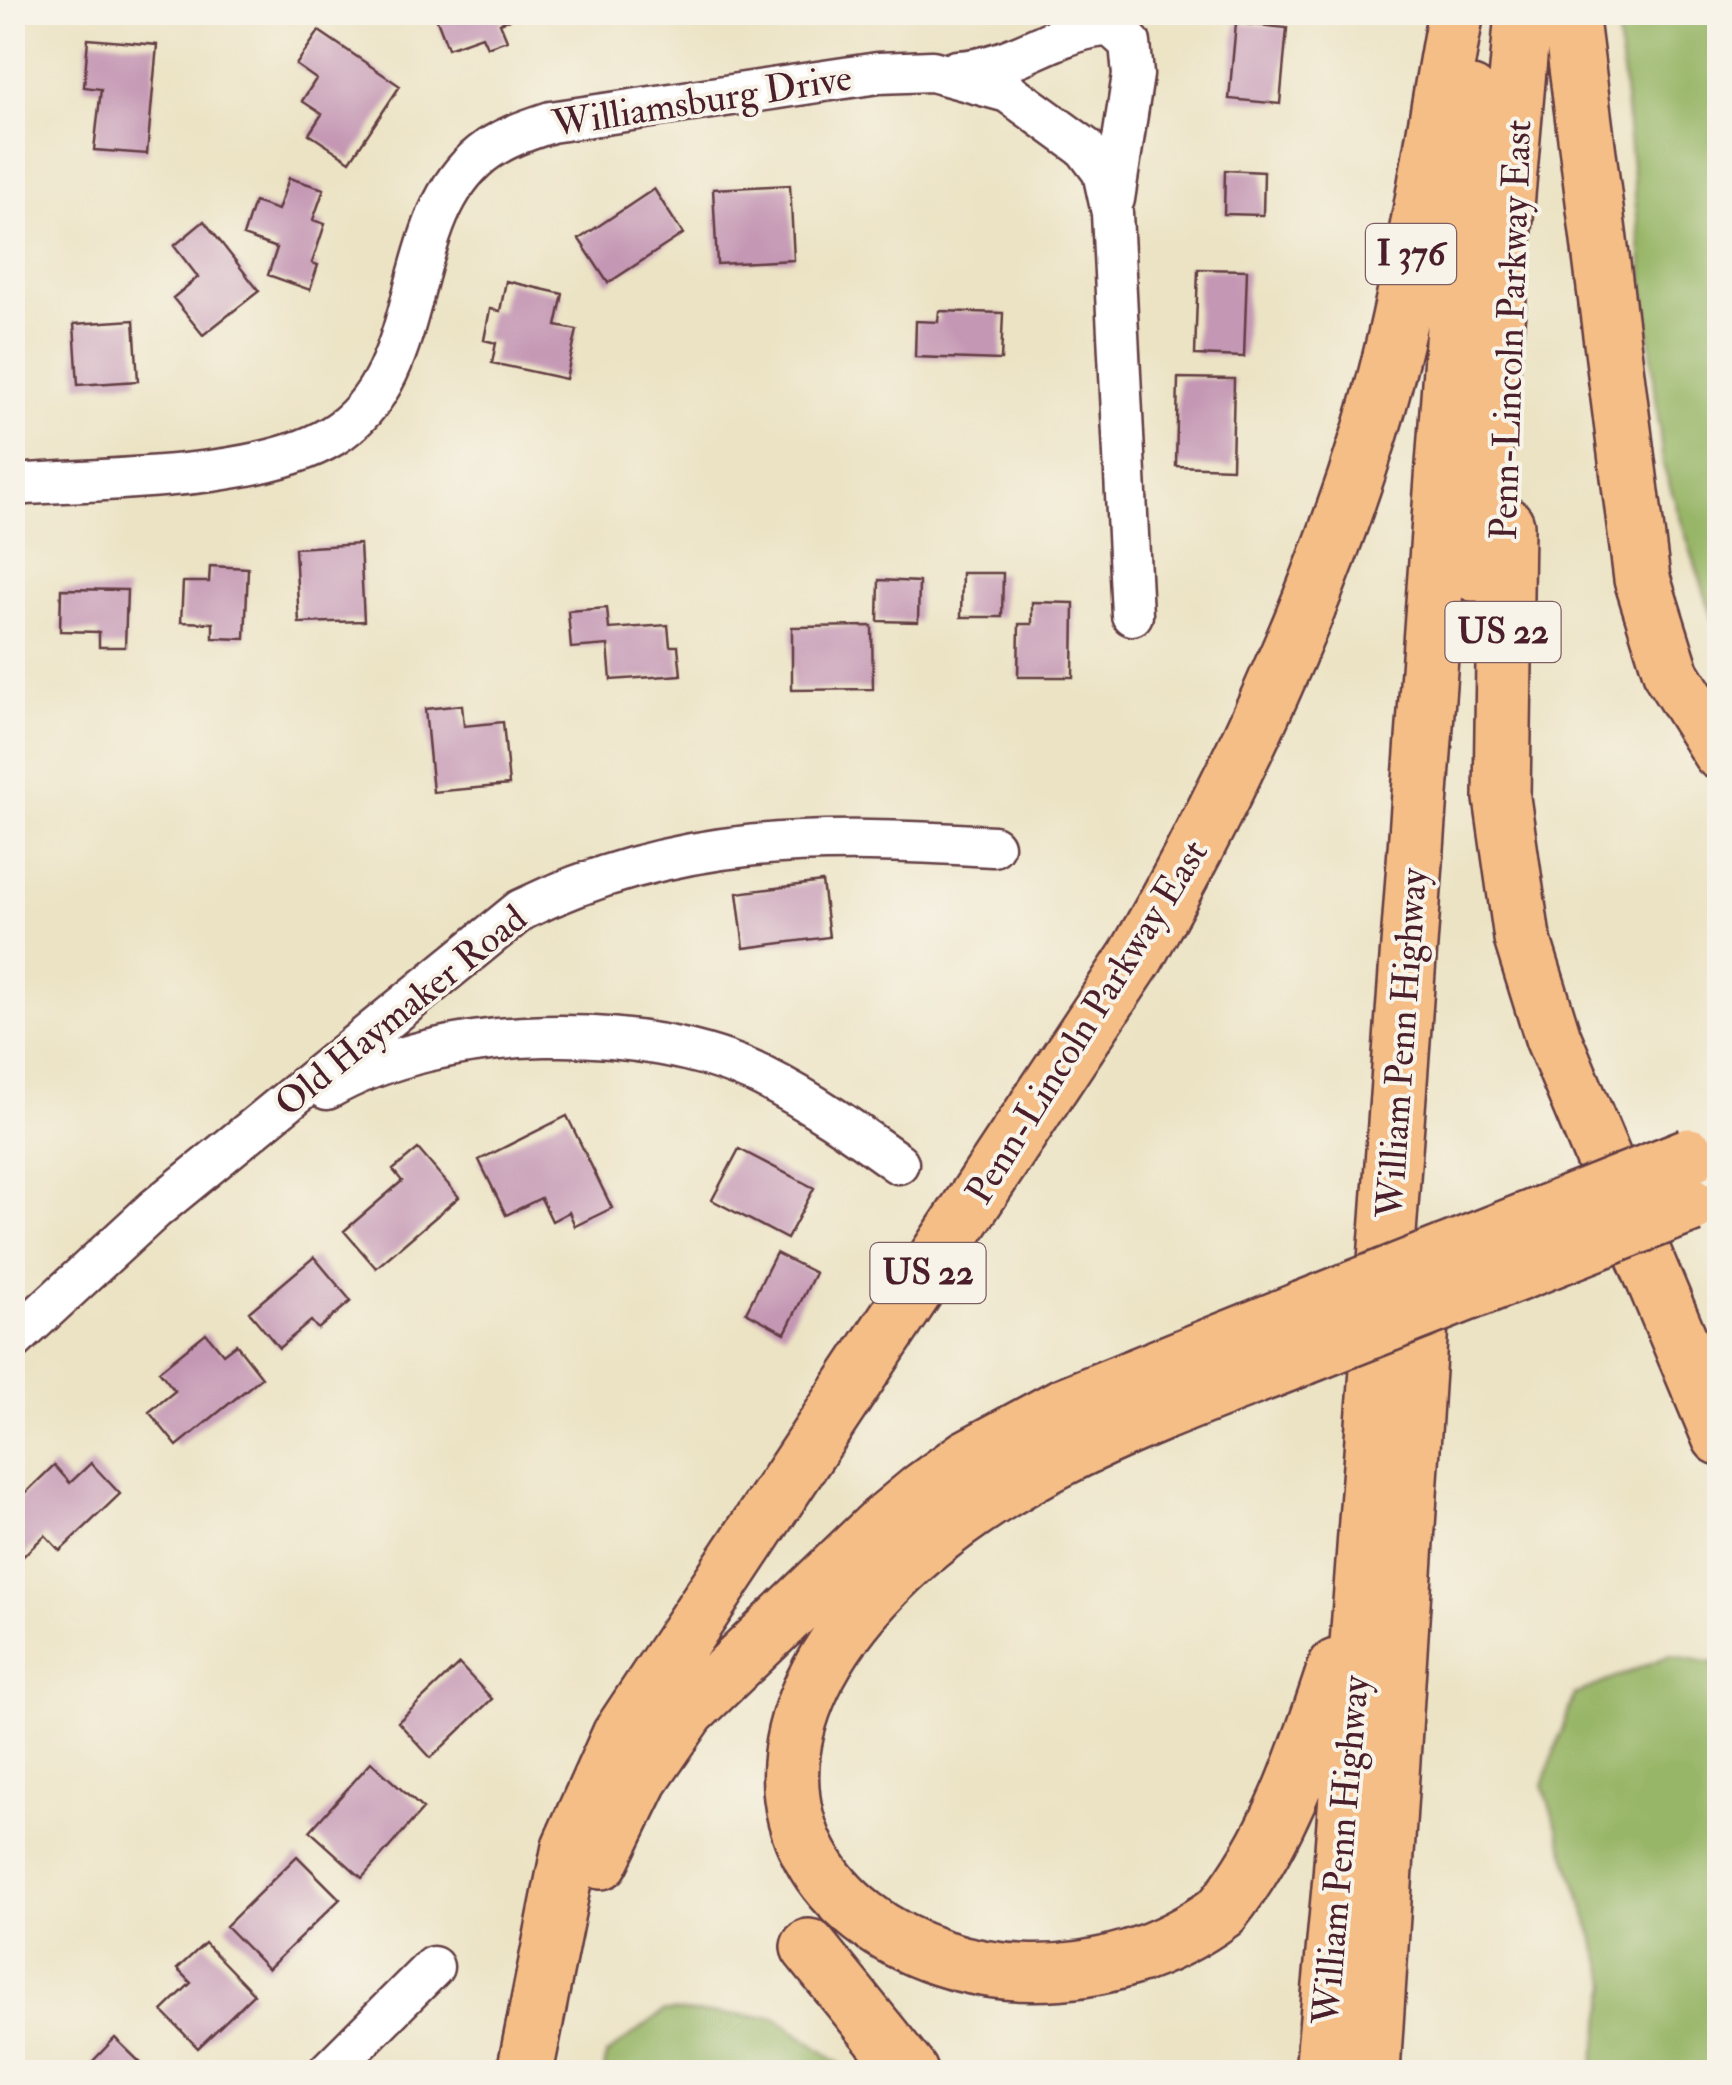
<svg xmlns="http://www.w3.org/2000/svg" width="1732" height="2085" font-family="'IM FELL Double Pica',serif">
  <rect width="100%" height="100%" fill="#f7f3e8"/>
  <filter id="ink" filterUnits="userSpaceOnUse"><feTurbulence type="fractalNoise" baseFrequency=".01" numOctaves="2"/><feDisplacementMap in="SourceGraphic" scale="20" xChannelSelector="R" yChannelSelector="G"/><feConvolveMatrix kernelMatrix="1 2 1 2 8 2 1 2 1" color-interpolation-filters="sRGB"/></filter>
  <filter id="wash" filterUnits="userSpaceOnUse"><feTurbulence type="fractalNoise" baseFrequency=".0048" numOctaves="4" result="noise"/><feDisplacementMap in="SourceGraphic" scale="40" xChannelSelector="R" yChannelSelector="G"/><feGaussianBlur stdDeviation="2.25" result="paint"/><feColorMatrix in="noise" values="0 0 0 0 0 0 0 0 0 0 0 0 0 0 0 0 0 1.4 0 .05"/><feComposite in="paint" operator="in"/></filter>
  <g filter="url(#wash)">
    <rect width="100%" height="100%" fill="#ece3c4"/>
    <path fill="#98b668" stroke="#716a4a" stroke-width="2.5" d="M1616,13H1719V637L1663,465Z
      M1670,1655L1719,1664V2072H1592L1609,1984L1543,1785L1574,1695Z
      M664,2011L775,2017L851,2072H604L606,2055Z"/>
    <g id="blocks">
      <path fill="#c497b4" d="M434,12H517L518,16L500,23L507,40L487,47L482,36L448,48Z
        M1236,23L1287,28L1280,104L1229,99Z
        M319,31L400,86L350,161L309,134L322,114L302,101L316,79L296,65Z
        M88,39L157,45L147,154L94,150L101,89L84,87Z
        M1225,170L1264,172L1263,215L1224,214Z
        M289,178L324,189L313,220L325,224L312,263L318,265L310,290L268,275L277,248L243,236L254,202L278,210Z
        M790,185L794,260L717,264L713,189Z
        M654,189L683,234L608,283L579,239Z
        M204,221L259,291L203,335L173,298L198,277L174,246Z
        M1198,269L1247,270L1244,357L1195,355Z
        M506,281L563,294L556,326L577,330L566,379L492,363L496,343L484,340L490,309L500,311Z
        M939,311L1003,313L1001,360L915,357L916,321L938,322Z
        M134,320L138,381L78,385L74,324Z
        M1178,378L1234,379L1232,468L1176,466Z
        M360,544L364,621L299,623L295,548Z
        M210,566L248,568L245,639L213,638V623L181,622L183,582H209Z
        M962,573H1003L1002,617H961Z
        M879,580L919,582L918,622L878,621Z
        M61,589L127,590L125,647H99V632L60,631Z
        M1032,602L1074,603L1073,677H1018L1019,624H1032Z
        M607,608L609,629L668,625L670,646H678L681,675L611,680L608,645L571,648L568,611Z
        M872,626L873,689L792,690V627Z
        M462,705L464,726L503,722L509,785L433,792L425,709Z
        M822,882L829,937L744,948L737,893Z
        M567,1116L612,1208L575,1226L569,1212L552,1221L541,1198L506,1215L479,1160Z
        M418,1149L459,1197L376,1268L344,1231L402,1181L393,1170Z
        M739,1149L814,1188L787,1239L712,1200Z
        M776,1253L815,1273L785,1333L746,1312Z
        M314,1257L351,1301L318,1329L311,1321L279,1348L249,1312Z
        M206,1333L223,1354L236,1344L262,1377L177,1446L149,1412L175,1391L159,1371Z
        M91,1463L120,1494L60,1551L45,1535L12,1567V1506L54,1465L70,1483Z
        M459,1664L492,1699L431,1758L398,1722Z
        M371,1762L423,1809L362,1878L310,1831Z
        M297,1856L340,1899L268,1969L226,1926Z
        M205,1943L254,1994L198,2048L162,2011L191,1983L177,1969Z
        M115,2038L150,2072H104L93,2061Z"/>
    </g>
  </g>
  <g filter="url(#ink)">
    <use href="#blocks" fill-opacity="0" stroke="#623c42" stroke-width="2.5"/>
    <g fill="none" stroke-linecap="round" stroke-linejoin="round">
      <g stroke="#623c42" stroke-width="45">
        <path id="minor" d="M957,71C1017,69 1059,26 1111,26L1130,43L1133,75L1114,199
          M12,485C101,478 258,481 332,436C432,375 396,223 482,154C502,138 527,130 551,122L878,73L932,71L1008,92L1085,148L1103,172L1112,213L1132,615
          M327,1089C442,1023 644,1018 763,1077C811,1101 855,1132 898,1163
          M12,1341L155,1209L521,910C679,833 822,836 993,846
          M328,2072L433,1967"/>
      </g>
      <g stroke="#623c42" stroke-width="60">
        <path id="highway" d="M1570,12L1642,579L1672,675L1720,752
          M1506,525L1502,798L1522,938L1553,1038L1720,1437
          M1474,573L1523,12
          M1304,1357C1157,1415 999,1466 886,1583C614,1863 986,2085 1222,1911C1280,1839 1307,1754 1336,1667
          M601,1861L641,1779L688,1711L882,1524L923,1490L967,1458L1065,1405L1303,1309
          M809,1947L910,2072
          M525,2072L570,1847L620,1735L1136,957C1232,789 1314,615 1371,430C1412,295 1430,151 1456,12
          M1323,2072L1341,1877L1471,95
          M1372,2072L1422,1292"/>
      </g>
      <use href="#minor" stroke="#fff" stroke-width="40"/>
      <use href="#highway" stroke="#f6be87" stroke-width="55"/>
      <g stroke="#623c42" stroke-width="60" stroke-linecap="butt">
        <path id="highway-bridge" d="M1303,1309L1689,1156
          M1304,1357L1691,1205"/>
      </g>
      <use href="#highway-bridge" stroke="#f6be87" stroke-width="55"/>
    </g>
  </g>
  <g text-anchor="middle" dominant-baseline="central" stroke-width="8" stroke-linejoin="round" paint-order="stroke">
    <g fill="#f7f3e8" stroke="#7e5f64" stroke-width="2.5">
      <rect x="1366" y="224" width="90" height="60" rx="8"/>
      <rect x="1445.5" y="602" width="115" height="60" rx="8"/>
      <rect x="870.5" y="1243" width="115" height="60" rx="8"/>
    </g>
    <g font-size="35" font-weight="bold" fill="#4a1f2b">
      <text x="1411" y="254">I 376</text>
      <text x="1503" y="632">US 22</text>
      <text x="928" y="1273">US 22</text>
    </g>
    <g font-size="38" fill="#4a1f2b" stroke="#f7f3e8">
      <text transform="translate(702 101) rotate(-9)">Williamsburg Drive</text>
      <text transform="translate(1511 330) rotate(-88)">Penn-Lincoln Parkway East</text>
      <text transform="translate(401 1011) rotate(-39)">Old Haymaker Road</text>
      <text transform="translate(1087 1022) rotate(-58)">Penn-Lincoln Parkway East</text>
      <text transform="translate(1402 1043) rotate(-86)">William Penn Highway</text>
      <text transform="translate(1341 1850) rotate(-85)">William Penn Highway</text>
    </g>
  </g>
  <rect width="1732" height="2085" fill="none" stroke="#f7f3e8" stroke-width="50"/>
</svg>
